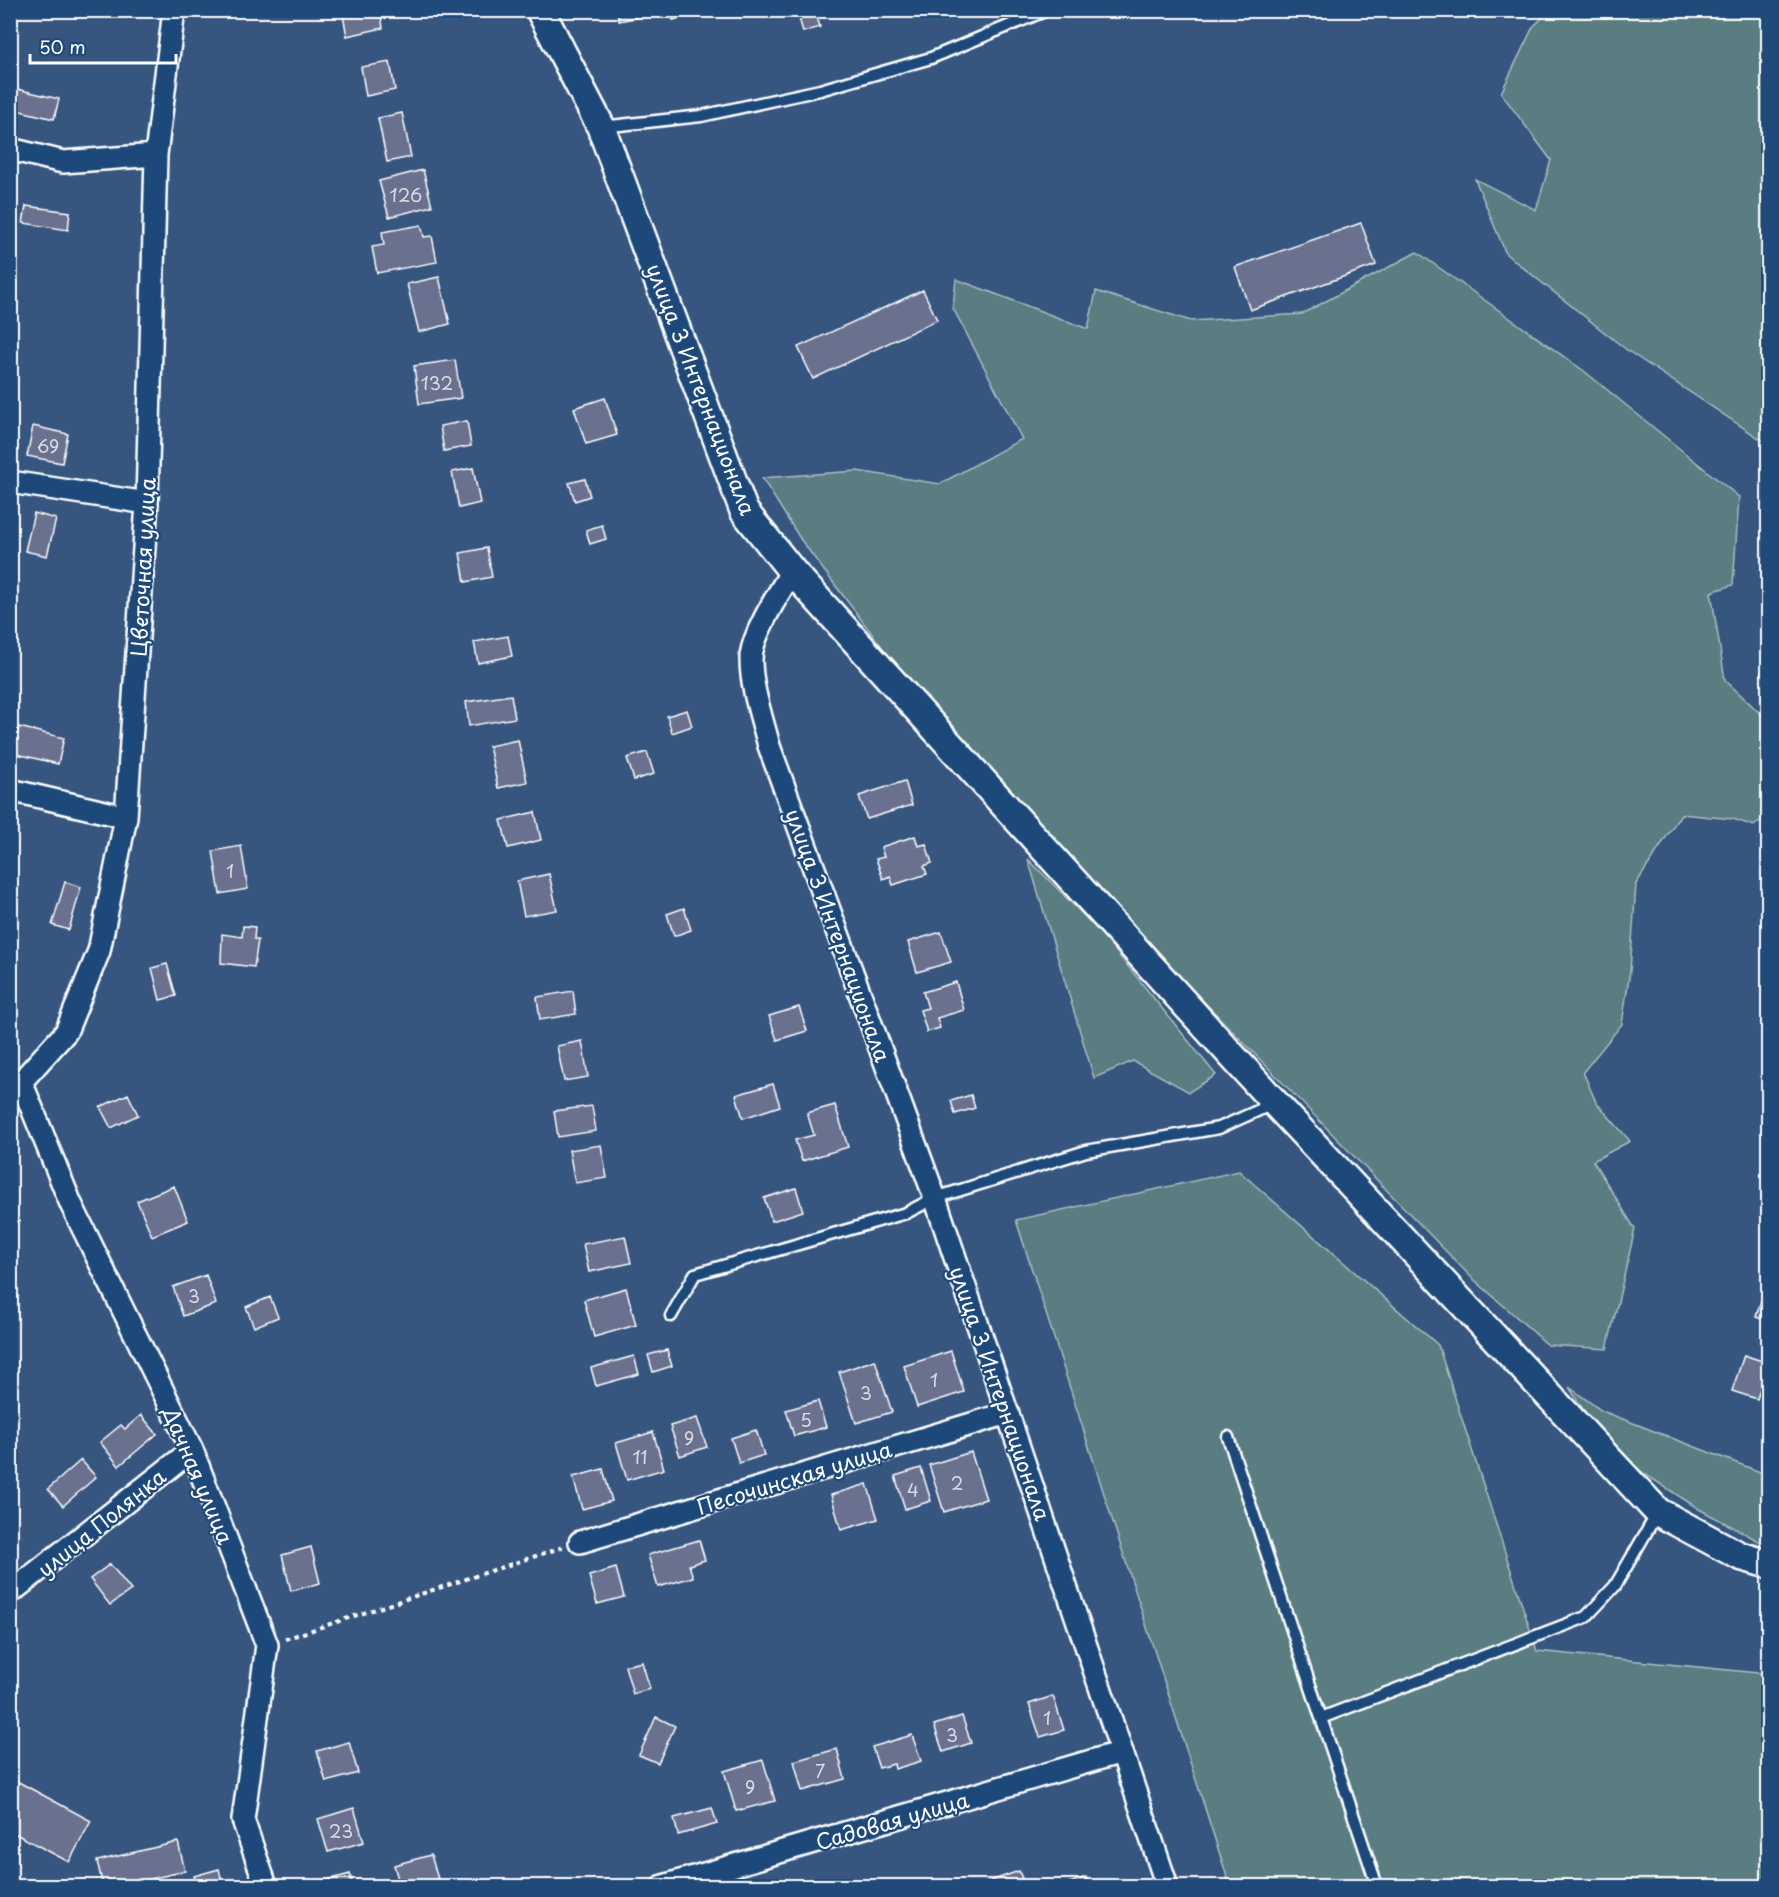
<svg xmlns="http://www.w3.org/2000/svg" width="1779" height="1897" font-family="'Playpen Sans',sans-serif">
  <rect width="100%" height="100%" fill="#365680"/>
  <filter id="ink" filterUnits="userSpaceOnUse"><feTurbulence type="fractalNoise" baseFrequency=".0167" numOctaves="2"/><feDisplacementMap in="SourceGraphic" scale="12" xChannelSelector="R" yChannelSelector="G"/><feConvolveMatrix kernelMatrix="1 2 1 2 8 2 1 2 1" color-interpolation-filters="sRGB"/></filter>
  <g filter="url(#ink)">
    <path fill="#5a7d82" stroke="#acbec0" stroke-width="1.5" d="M1549,11H1768V444L1628,351L1506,254L1475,179L1536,210L1551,160L1501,93L1533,27Z
      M1417,252L1584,371L1739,497L1733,585L1711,592L1725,680L1763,716L1768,732V814L1754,826L1733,819L1681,814L1636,884L1630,971L1622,1024L1583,1072L1596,1102L1630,1141L1593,1161L1635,1229L1607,1349L1548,1345L1470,1276L959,749L801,540L762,478L857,471L940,484L1022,439L953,308L956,279L1088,329L1096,291L1191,321L1302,314Z
      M1028,859L1101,933L1216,1075L1189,1092L1133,1061L1094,1078Z
      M1239,1171L1438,1345L1537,1651L1768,1674V1886H1230L1016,1220Z
      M1569,1387L1602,1411L1768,1475V1546L1699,1509L1609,1451Z"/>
    <path fill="#6a718f" stroke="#fff" stroke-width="1.5" d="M342,10H380L383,28L347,36Z
      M617,10H643L644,16L619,21Z
      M671,10H697L698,14L673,20Z
      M815,10L820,27L803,32L798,14Z
      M390,62L395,90L366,96L361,67Z
      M17,89L59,99L54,119L12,109Z
      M402,113L411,157L387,162L378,118Z
      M423,170L432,206L389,217L379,181Z
      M26,206L70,212L68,230L23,223Z
      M1361,223L1376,265L1250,310L1235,267Z
      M421,225L424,237L432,236L437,262L377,273L372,247L384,245L382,232Z
      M439,277L450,324L419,332L407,284Z
      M923,290L937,320L813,379L798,347Z
      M455,360L461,398L419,404L414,366Z
      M605,398L617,435L586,444L574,408Z
      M467,421L471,446L444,451L440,426Z
      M33,426L68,434L62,463L27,456Z
      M473,468L480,503L459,508L452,472Z
      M585,479L590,496L575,501L569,483Z
      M34,513L56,519L47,556L25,551Z
      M602,525L606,539L590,544L586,530Z
      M487,548L492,577L465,582L460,553Z
      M508,636L512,656L478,663L474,642Z
      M511,695L515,718L469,726L466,702Z
      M687,710L692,726L672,733L667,716Z
      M19,727L64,738L58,764L13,753Z
      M518,740L527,782L498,788L489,746Z
      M647,752L654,774L634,780L627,758Z
      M905,781L912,805L867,819L859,796Z
      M535,812L541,840L508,848L501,820Z
      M915,836L918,846L926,844L932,863L924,866L927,874L893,885L890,876L883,879L876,859L884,857L881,847Z
      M241,846L248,889L220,894L213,851Z
      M549,874L557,910L524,916L517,881Z
      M65,882L81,887L69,930L52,925Z
      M684,908L691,930L674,936L667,914Z
      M243,926L255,927L254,939L258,940L254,967L221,963L222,934L242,937Z
      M941,932L951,962L917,972L908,942Z
      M167,964L176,996L160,1000L152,968Z
      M956,982L964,1010L937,1018L940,1028L927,1032L920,1010L928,1008L923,992Z
      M573,991L576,1014L540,1020L537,997Z
      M799,1007L807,1031L777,1040L769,1016Z
      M582,1041L588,1077L564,1081L557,1046Z
      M773,1084L780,1106L743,1118L736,1095Z
      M128,1094L138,1115L111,1128L100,1107Z
      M971,1095L975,1108L955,1114L951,1101Z
      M835,1105L848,1147L802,1161L795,1140L814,1135L807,1113Z
      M592,1106L596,1131L558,1137L554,1111Z
      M601,1145L607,1178L575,1183L569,1150Z
      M174,1186L188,1221L152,1236L137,1201Z
      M796,1188L803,1211L772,1221L764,1198Z
      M10,1211L20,1221L10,1230Z
      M625,1236L631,1263L589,1272L583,1244Z
      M206,1275L216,1304L183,1316L173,1287Z
      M1768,1277V1321L1756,1317Z
      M626,1288L636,1325L594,1337L584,1300Z
      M270,1297L278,1317L254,1327L246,1307Z
      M667,1350L672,1366L653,1372L648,1355Z
      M951,1351L964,1392L917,1407L904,1366Z
      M1744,1355L1768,1363L1757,1399L1732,1391Z
      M634,1356L639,1374L596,1386L591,1368Z
      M875,1360L892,1412L856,1423L839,1372Z
      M818,1401L826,1427L794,1436L786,1410Z
      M141,1415L157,1434L119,1466L100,1442L121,1425L125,1429Z
      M697,1418L707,1447L680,1456L670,1426Z
      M756,1430L764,1455L739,1463L731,1438Z
      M653,1432L664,1469L627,1480L616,1443Z
      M971,1452L986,1499L944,1512L929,1465Z
      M81,1460L96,1477L63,1506L48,1489Z
      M921,1468L931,1501L905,1509L895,1476Z
      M603,1469L612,1501L582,1509L573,1477Z
      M867,1484L878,1519L841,1530L831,1495Z
      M699,1540L705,1560L689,1565L693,1577L658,1587L648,1555Z
      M311,1547L320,1583L291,1591L282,1555Z
      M110,1564L131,1590L110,1605L90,1579Z
      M616,1568L624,1597L597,1604L589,1576Z
      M642,1662L650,1689L633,1694L625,1666Z
      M1053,1696L1064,1730L1040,1737L1029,1704Z
      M962,1716L971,1743L943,1752L934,1725Z
      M656,1717L675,1726L658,1763L639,1755Z
      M912,1735L921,1761L895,1769L894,1764L879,1768L872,1747Z
      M349,1742L358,1773L326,1782L317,1751Z
      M837,1749L845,1779L802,1791L794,1761Z
      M763,1760L775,1801L736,1811L724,1771Z
      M13,1779L91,1821L69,1862L10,1831Z
      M354,1808L364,1842L328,1852L318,1819Z
      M712,1808L717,1824L678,1835L674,1818Z
      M178,1842L185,1871L120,1886H103L97,1861Z
      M431,1855L440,1886H400L394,1865Z
      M219,1869L223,1886H197L194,1876Z
      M1019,1871L1025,1886H980L979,1885Z
      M350,1874L353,1886H326L324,1881Z
      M1086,1877L1089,1886H1061Z"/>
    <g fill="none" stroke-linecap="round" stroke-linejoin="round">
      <g stroke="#fff" stroke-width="15">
        <path id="service" d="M602,127L701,116L820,90L931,58L1047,10
          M671,1316L695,1274L906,1213L935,1198L1086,1151L1219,1128L1275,1103
          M1228,1437L1321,1718L1586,1617L1615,1586L1658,1512
          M1321,1718L1377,1886"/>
      </g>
      <g stroke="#fff" stroke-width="26">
        <path id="minor" d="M10,149L63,162L156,155
          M10,482L147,503
          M792,571C780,591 751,636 751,659C751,688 762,718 769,746L935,1198L1167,1886
          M10,790L126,817
          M10,1081L22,1084L71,1204L192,1450L267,1645L243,1820L266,1886
          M10,1094L66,1032L99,951L126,817L147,503L156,155L174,10
          M580,1542L1008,1413
          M10,1593L192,1450
          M663,1886L1122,1752"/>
      </g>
      <g stroke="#fff" stroke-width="32">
        <path id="tertiary" d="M540,10L601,127L744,511L792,571L1275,1103L1658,1512L1740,1556L1768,1564"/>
      </g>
      <path stroke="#fff" stroke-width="4" stroke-dasharray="4.5 4.5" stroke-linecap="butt" d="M285,1639L563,1547"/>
      <use href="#service" stroke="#1f4a7a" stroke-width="10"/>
      <use href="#minor" stroke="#1f4a7a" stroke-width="21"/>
      <use href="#tertiary" stroke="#1f4a7a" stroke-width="27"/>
    </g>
  </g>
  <g text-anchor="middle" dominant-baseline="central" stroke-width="4.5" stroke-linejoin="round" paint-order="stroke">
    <g font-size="18" fill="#dadce3">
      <text x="406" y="194">126</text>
      <text x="437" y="382">132</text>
      <text x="48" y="445">69</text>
      <text x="230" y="870">1</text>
      <text x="194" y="1295">3</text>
      <text x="934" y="1379">1</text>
      <text x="866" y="1392">3</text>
      <text x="806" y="1419">5</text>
      <text x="689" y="1437">9</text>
      <text x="640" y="1456">11</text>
      <text x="957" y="1482">2</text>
      <text x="913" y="1489">4</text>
      <text x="1047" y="1717">1</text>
      <text x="952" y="1734">3</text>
      <text x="820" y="1770">7</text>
      <text x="750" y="1786">9</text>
      <text x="341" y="1830">23</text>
    </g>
    <g font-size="21" fill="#fff" stroke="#1f4a7a">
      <text transform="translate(702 389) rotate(69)">улица 3 Интернационала</text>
      <text transform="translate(142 567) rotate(-87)">Цветочная улица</text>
      <text transform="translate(839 935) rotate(70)">улица 3 Интернационала</text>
      <text transform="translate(1001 1393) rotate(71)">улица 3 Интернационала</text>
      <text transform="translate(199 1475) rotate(67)">Дачная улица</text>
      <text transform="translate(794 1477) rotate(-17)">Песочинская улица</text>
      <text transform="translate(101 1522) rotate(-39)">улица Полянка</text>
      <text transform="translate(892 1820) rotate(-16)">Садовая улица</text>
    </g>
  </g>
  <rect width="1779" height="1897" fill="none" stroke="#1f4a7a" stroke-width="36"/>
  <rect x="18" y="18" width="1743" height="1861" fill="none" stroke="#fff" stroke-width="2" filter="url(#ink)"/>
  <path d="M30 54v9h146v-9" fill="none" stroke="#ffffff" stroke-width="3"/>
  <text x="39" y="54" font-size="18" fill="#ffffff" stroke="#1f4a7a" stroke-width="4.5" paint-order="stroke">50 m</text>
</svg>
